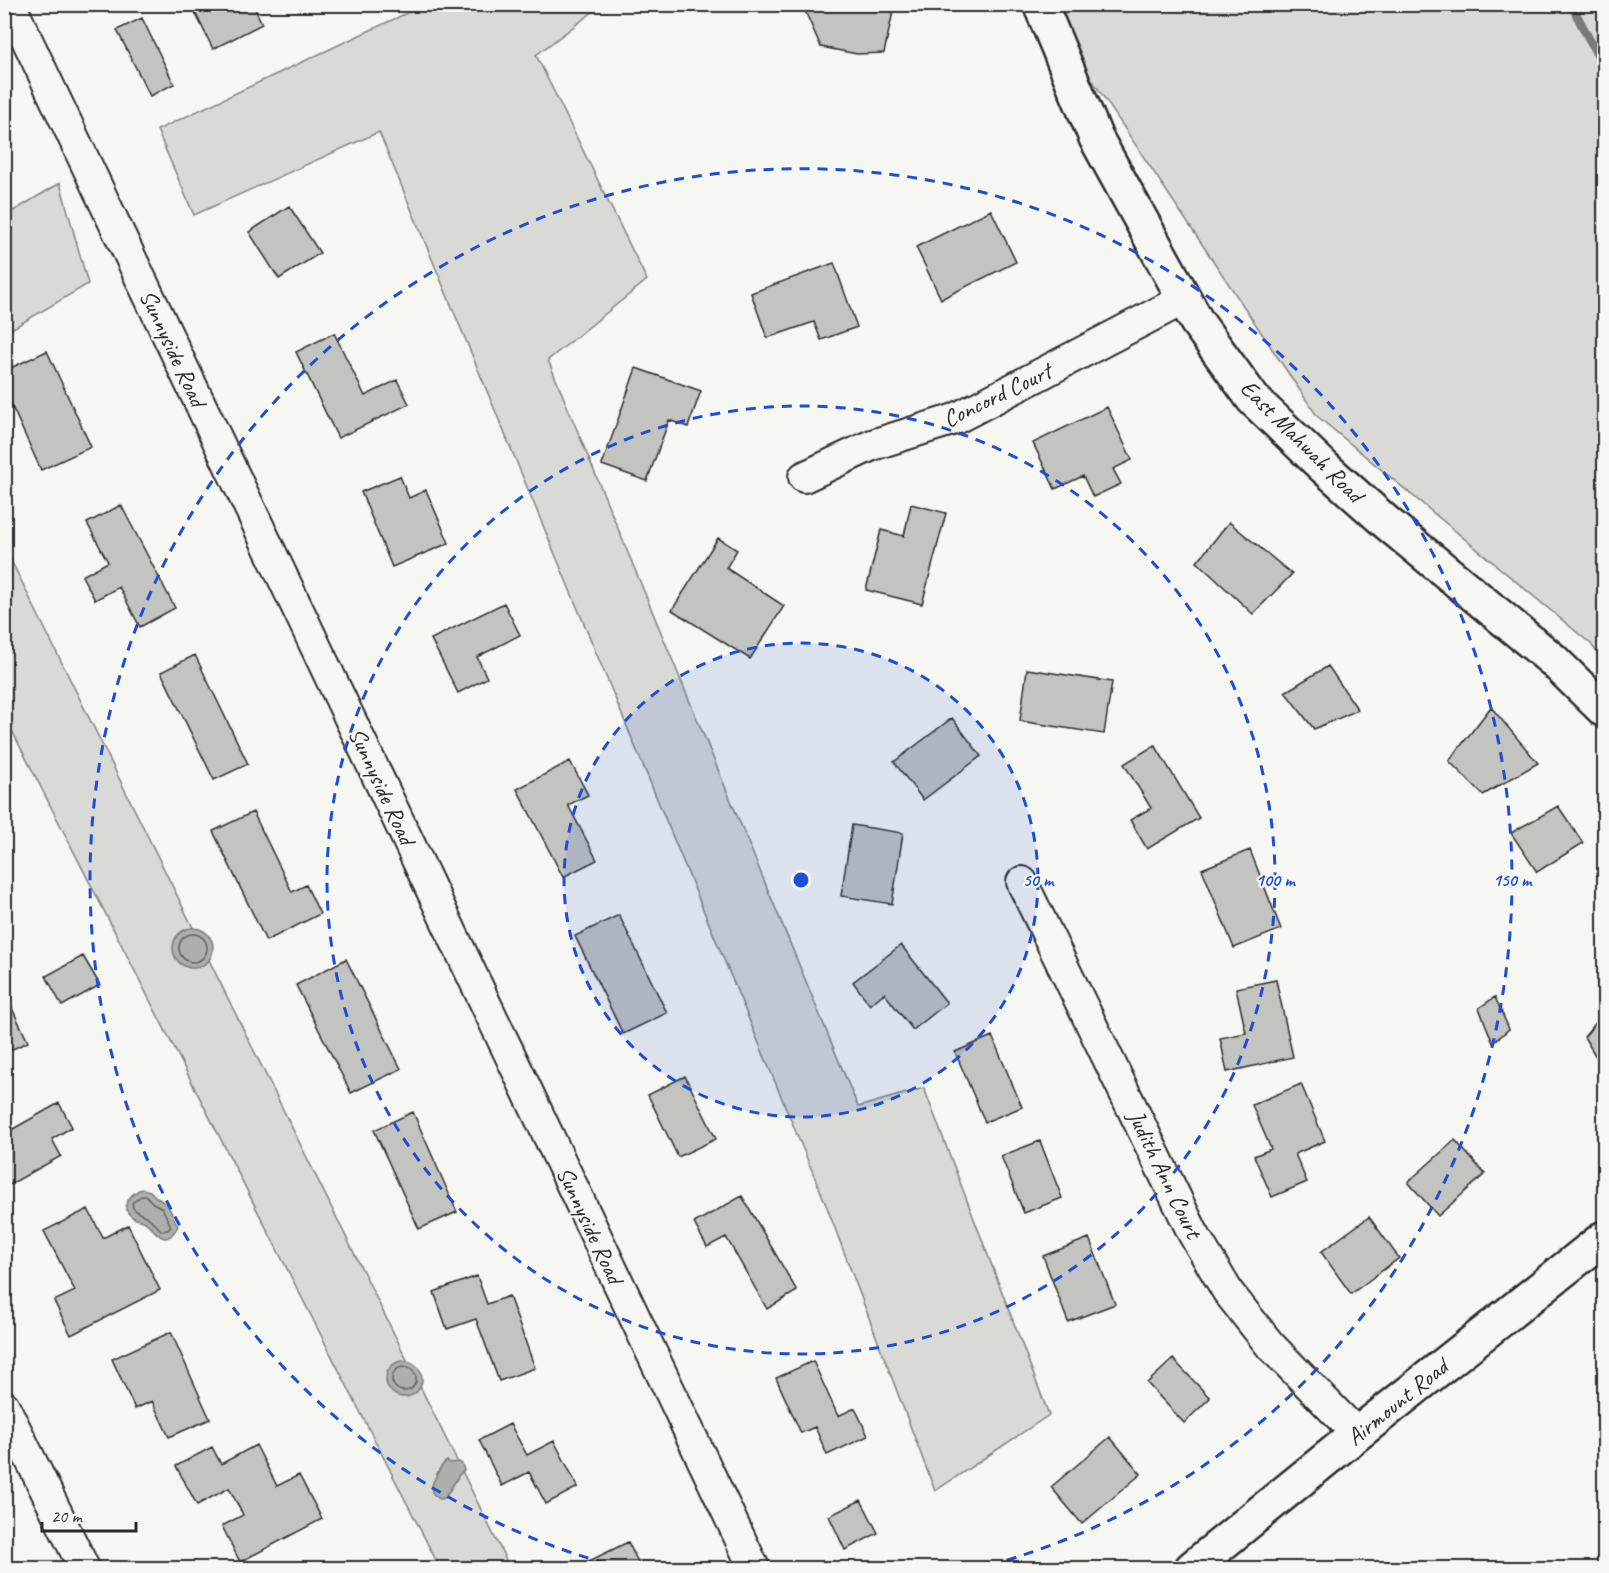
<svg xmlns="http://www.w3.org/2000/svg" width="1609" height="1573" font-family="Caveat,sans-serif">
  <rect width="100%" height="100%" fill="#f6f6f2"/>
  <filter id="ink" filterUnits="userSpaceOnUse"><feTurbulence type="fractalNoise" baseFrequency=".0167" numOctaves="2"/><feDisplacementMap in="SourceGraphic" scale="12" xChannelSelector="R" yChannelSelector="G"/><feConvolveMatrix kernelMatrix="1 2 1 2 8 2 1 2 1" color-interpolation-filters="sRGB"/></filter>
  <g filter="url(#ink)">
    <path fill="#d9d9d5" stroke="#828280" stroke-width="1.5" d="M424,5H602L536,55L647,280L548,360L858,1107L924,1088L1049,1415L935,1491L823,1197L379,132L194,215L157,130Z
      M1052,5H1604V663L1591,644L1317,416L1060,32Z
      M60,183L88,284L5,333V216Z
      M4,546L510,1568H440L5,717Z"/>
    <path fill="#aeaeab" stroke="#7a7a78" stroke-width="1.5" d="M173 948a20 20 0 1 1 40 0a20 20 0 1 1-40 0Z
      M139,1190L143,1189L150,1191L157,1198L167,1204L178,1226C164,1252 156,1229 145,1222C143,1220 139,1220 136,1219C119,1210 126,1198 139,1190Z
      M386 1379a18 18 0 1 1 36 0a18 18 0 1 1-36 0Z
      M447,1461L450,1463L459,1462L462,1464L464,1470L459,1475L445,1498L440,1499C429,1493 430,1488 435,1478C439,1471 440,1465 447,1461Z"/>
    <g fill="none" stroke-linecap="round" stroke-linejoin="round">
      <path stroke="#5f5f5e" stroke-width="1.5" d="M179 948a14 14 0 1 1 28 0a14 14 0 1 1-28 0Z
        M141,1196H146L153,1203L162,1208L171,1226L168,1230L162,1231L148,1217L139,1213L133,1208L132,1203Z
        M392 1379a12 12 0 1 1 24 0a12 12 0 1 1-24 0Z"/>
      <path stroke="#7a7a78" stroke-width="9" d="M1571,4L1604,68"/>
    </g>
    <path fill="#c3c3c0" stroke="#2b2b2b" stroke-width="1.5" d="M191,4H253L262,24L213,49Z
      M802,4H886L893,12L884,53L857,54L821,47Z
      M142,18L174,84L150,96L117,30Z
      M289,206L320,253L279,279L249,232Z
      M991,210L1016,262L941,299L916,247Z
      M834,263L857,327L821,340L814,322L767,338L751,293Z
      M334,333L365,396L397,380L409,404L338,438L296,352Z
      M47,351L91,447L41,470L4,389V371Z
      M636,368L701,391L688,427L669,420L647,481L602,465Z
      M1107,407L1132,460L1113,469L1121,484L1093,497L1083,476L1055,489L1033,443Z
      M400,476L409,498L426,490L449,543L392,567L361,492Z
      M911,504L946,513L922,604L866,590L881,530L904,536Z
      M121,505L175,608L140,627L119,587L95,600L82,576L108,562L87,523Z
      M1229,522L1292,574L1253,614L1197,562Z
      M718,538L737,550L726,568L784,606L750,659L672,610Z
      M504,603L520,635L477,657L487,678L458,693L431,639Z
      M195,655L248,764L214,780L161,672Z
      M1328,666L1358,710L1314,729L1285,692Z
      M1027,669L1112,682L1104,734L1020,721Z
      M1491,707L1538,763L1483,795L1449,761Z
      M952,718L981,756L923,800L894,762Z
      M1155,745L1199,818L1147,849L1130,820L1151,808L1124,764Z
      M570,761L588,795L568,805L597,860L563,877L517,789Z
      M1558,806L1583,843L1537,872L1511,833Z
      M253,812L292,892L306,885L320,914L266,941L213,831Z
      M852,825L903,833L892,904L841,896Z
      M1250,850L1281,929L1234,948L1202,869Z
      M619,915L667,1013L623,1034L575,936Z
      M901,945L947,1003L913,1030L884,993L870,1005L853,982Z
      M83,956L100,985L62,1006L46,976Z
      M346,959L401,1069L351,1093L296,985Z
      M1276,980L1293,1057L1227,1072L1220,1038L1246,1033L1236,988Z
      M1495,997L1509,1029L1493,1043L1479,1008Z
      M11,1006L28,1042L4,1053V1009Z
      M1604,1013V1070L1584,1037Z
      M992,1036L1022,1107L985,1122L955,1052Z
      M685,1076L716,1139L678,1157L648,1095Z
      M1301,1084L1325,1141L1295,1154L1307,1182L1272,1197L1254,1156L1271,1149L1252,1105Z
      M59,1103L72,1127L52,1139L61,1156L9,1185L4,1176V1134Z
      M413,1112L457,1212L419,1229L374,1130Z
      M1455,1140L1485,1174L1438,1216L1408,1182Z
      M1040,1141L1062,1198L1024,1213L1001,1156Z
      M742,1196L797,1291L767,1309L726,1237L707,1247L694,1223Z
      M88,1209L103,1238L128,1225L160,1290L71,1335L54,1301L75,1291L44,1231Z
      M1369,1217L1399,1258L1351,1294L1321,1252Z
      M1089,1238L1115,1304L1068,1322L1043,1256Z
      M477,1276L487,1304L509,1296L535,1368L499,1381L476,1319L447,1329L434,1292Z
      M171,1332L210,1419L169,1437L152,1401L135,1409L112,1359Z
      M1173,1359L1210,1398L1184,1423L1147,1383Z
      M813,1361L838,1416L855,1408L868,1436L827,1455L815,1427L801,1433L776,1378Z
      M510,1424L527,1455L554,1441L578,1487L546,1504L529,1472L502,1486L479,1440Z
      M1110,1437L1141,1474L1082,1524L1051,1487Z
      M256,1445L277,1486L299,1475L322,1519L240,1562L222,1526L243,1515L229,1488L197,1505L176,1466L212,1447L221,1464Z
      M861,1500L878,1533L845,1550L829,1516Z
      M628,1542L641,1568H593L589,1561Z"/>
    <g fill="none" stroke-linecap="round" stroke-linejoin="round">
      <g stroke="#2b2b2b" stroke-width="34">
        <path id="street" d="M10,4L754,1568
          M804,477L872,445L955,419L1184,299
          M1022,882L1193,1233L1228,1292L1270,1345L1357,1434
          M4,1406L84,1568"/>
      </g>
      <g stroke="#2b2b2b" stroke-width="38">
        <path id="secondary" d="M1040,4L1096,138L1197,322L1253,399L1324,467L1387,523L1553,660L1604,710
          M1192,1568L1357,1434L1604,1238"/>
      </g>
      <use href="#street" stroke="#f6f6f2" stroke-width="30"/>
      <use href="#secondary" stroke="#f6f6f2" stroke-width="33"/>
    </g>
  </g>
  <circle cx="801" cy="880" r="237" fill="#1d4ed8" fill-opacity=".12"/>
  <g fill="none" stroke="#1d4ed8" stroke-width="3" stroke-dasharray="10 8">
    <circle cx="801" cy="880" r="237"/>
    <circle cx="801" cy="880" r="474"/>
    <path d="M623 1568A711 711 0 1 1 979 1568"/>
  </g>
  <g text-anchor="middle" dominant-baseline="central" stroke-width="4.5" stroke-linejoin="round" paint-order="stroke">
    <g font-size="24" fill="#2b2b2b" stroke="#f6f6f2">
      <text transform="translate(173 348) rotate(65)">Sunnyside Road</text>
      <text transform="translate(997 395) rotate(-26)">Concord Court</text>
      <text transform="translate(1302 441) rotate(45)">East Mahwah Road</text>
      <text transform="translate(382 786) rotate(65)">Sunnyside Road</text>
      <text transform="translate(1165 1174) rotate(64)">Judith Ann Court</text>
      <text transform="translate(590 1225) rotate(65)">Sunnyside Road</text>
      <text transform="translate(1397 1402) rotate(-39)">Airmount Road</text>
    </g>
  </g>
  <circle cx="801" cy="880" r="9" fill="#1d4ed8" stroke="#f6f6f2" stroke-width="3"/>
  <g font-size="18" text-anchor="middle" font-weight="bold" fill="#1d4ed8" stroke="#f6f6f2" stroke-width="4.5" stroke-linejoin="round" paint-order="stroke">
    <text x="1038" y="886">50 m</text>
    <text x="1275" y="886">100 m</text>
    <text x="1512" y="886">150 m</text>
  </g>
  <rect width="1609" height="1573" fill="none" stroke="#f6f6f2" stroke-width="24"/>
  <rect x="12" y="12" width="1585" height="1549" fill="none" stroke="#2b2b2b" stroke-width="2" filter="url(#ink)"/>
  <path d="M42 1522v9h94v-9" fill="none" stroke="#2b2b2b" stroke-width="3"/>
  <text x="51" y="1522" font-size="18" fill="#2b2b2b" stroke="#f6f6f2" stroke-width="4.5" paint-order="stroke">20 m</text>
</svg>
